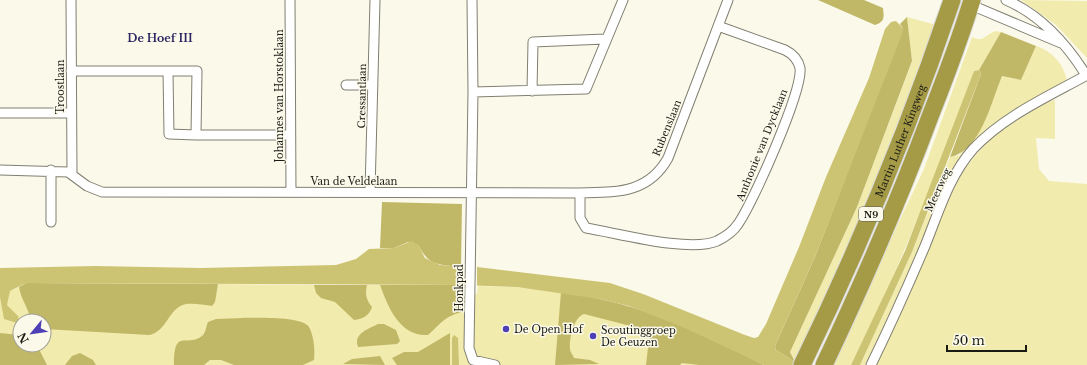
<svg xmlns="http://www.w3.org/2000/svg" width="1087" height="365" font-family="'Libre Baskerville',serif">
  <rect width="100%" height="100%" fill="#fbf9ea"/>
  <path fill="#f1ebae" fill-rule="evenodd" d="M1021,0L1087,1V58L1055,24Z
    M907,17L936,25L875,189L795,362L790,352L857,207L912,62Z
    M996,31L1001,32L979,70L974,71C938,171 899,270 851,365H831L924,169L972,37C985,43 985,34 996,31Z
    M1036,46C1052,51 1065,65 1067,82L965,154L867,365H860L912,252L950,157L960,155L1002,76L1021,80Z
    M1055,100V139L1036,138L1039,169L1049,181L1087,184V365H875C890,334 905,303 919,271C937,230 950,181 982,148C994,134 1010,124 1026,115C1034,110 1046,101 1055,100Z
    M218,284L314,285L316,291L365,292L367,285H380L383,292L477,294L478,286L517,287L561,292V301L608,307L749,365H0V289L13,290L19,287L20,289L217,290ZM20,321H44V345H20Z"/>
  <path fill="#c1b867" d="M818,0H864L883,8C884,17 885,22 875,25Z
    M907,17L912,61L857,207L790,352L795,362L776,350L775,346L815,257L903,28L900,24Z
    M1001,32L1036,46L1021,80L1002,76C991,102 981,151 950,157L981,74L979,70Z
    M382,202L462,204L461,267C438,264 430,267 418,245L408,242L394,248H380Z
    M26,283L218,284L215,302L212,306C204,305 194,303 186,304C168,308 167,332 149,335L44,329V321H30C30,309 21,301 19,287Z
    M314,285H367C365,295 366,299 372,307C369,316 363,319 354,320L335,302L321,298L316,293Z
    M380,285H461V312C442,318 441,324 428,335C400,337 388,307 380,285Z
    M561,292C574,294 588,296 600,299C657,311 712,339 764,365H699L682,363L680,365H646L650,331L584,314C574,317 569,338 570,349C570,352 573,355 574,358L590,360L599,364L555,365Z
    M242,318C254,318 302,316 309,327C314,336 315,350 314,360L303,365H234L221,360H210L204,365H174C174,327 186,348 202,336C206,333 206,326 208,322L216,319Z
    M378,324H384L396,330L400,341L397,344L358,347C353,334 368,329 378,324Z
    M0,333L20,335V345H37L47,365H0Z
    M450,333V365H397L392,358L404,352H418Z
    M80,353L93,360L96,365H65L72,356Z
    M380,356L385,365L343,364L352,359Z"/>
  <path fill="#cdc473" d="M896,21L903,28L902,34L815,257L775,346L776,350L800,365H764L685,328L629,306L600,299L517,287L461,285L26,283L10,291L7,305L18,316L20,324L4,319L0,297V268L95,266L201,268L336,265L356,259L369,249L394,248L412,241L418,245L425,258L440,265L477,267L610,283L643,294L745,335L754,338L758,337L766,324L799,247L826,177L869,78L885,29L891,22Z
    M979,70L981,74L912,252L860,365H851L905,251L974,71Z
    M454,335L458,338L459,365H452V338Z"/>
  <path fill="#fbf9ea" d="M462,265H477V288L462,287Z"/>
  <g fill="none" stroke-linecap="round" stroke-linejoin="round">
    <g stroke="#807f71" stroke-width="11">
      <path id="street" d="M71,0L72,173
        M290,0L291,192
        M472,0L473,92L469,348L473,360L495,365
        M1006,0C1041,15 1066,43 1086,75
        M971,5L1061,43
        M71,71H197L196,135H290
        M168,72L169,134L196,135
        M346,85H373
        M532,91L533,42L605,39
        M473,92L586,89L623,0
        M0,113H71
        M0,170L68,172L87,186L102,192L580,193C616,192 648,194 668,158L728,0
        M51,170V222
        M370,192L375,0
        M580,193V218L586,228C618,233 689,253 717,241C725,237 733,232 738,224C753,203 803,90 800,68C798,59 793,54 785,50L718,26
        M871,365C890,326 908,286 925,246C938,214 949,176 973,149C1004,116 1049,96 1087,75"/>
    </g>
    <g stroke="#dadad9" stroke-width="19">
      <g id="highway">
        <path id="s1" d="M802,365C860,246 910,125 952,0"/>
        <path d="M824,365C863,283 899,200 931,114C946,76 960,39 972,0"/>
      </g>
    </g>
    <use href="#street" stroke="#fff" stroke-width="9"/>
    <use href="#highway" stroke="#a59b46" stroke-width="17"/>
  </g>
  <g fill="#4f3fb6" stroke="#fbf9ea" stroke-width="1.5">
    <circle cx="506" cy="329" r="4"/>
    <circle cx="593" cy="336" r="4"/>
  </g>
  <g text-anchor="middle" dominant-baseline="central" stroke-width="3" stroke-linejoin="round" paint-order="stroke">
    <rect fill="#fbf9ea" stroke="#5e5d54" stroke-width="1" x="859" y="207" width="24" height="14" rx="3"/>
    <g font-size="9" font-weight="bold" fill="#1a1a14">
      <text x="871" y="214">N9</text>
    </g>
    <g font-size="10" fill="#1a1a14" stroke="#fbf9ea">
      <text transform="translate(60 87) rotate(-90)">Troostlaan</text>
      <text transform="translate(279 96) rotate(-90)">Johannes van Horstoklaan</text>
      <text transform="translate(362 96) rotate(-89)">Cressantlaan</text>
      <text transform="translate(667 128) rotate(-68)">Rubenslaan</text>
      <text stroke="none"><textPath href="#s1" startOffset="245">Martin Luther Kingweg</textPath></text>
      <text transform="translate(762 145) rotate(-68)">Anthonie van Dycklaan</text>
      <text x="354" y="181">Van de Veldelaan</text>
      <text transform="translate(938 190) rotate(-65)">Meerweg</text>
      <text transform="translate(459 288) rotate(-90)">Honkpad</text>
    </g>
    <g font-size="10" fill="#1a1a14" stroke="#fbf9ea" text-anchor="start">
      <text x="514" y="329">De Open Hof</text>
      <text x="601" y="330">Scoutinggroep<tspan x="601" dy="12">De Geuzen</tspan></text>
    </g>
    <g font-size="11" font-weight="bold" fill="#2c2762" stroke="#fbf9ea">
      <text x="160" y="38">De Hoef III</text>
    </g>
  </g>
  <g transform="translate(32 333) rotate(241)"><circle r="19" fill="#fbf9ea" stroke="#a1a094"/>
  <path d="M0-3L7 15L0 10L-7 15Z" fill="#4f3fb6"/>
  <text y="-6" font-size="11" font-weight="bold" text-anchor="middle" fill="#1a1a14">N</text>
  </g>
  <path d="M947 345v6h79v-6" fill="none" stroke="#1a1a14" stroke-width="2"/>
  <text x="953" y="345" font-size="12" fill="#1a1a14" stroke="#fbf9ea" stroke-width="3" paint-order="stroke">50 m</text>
</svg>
